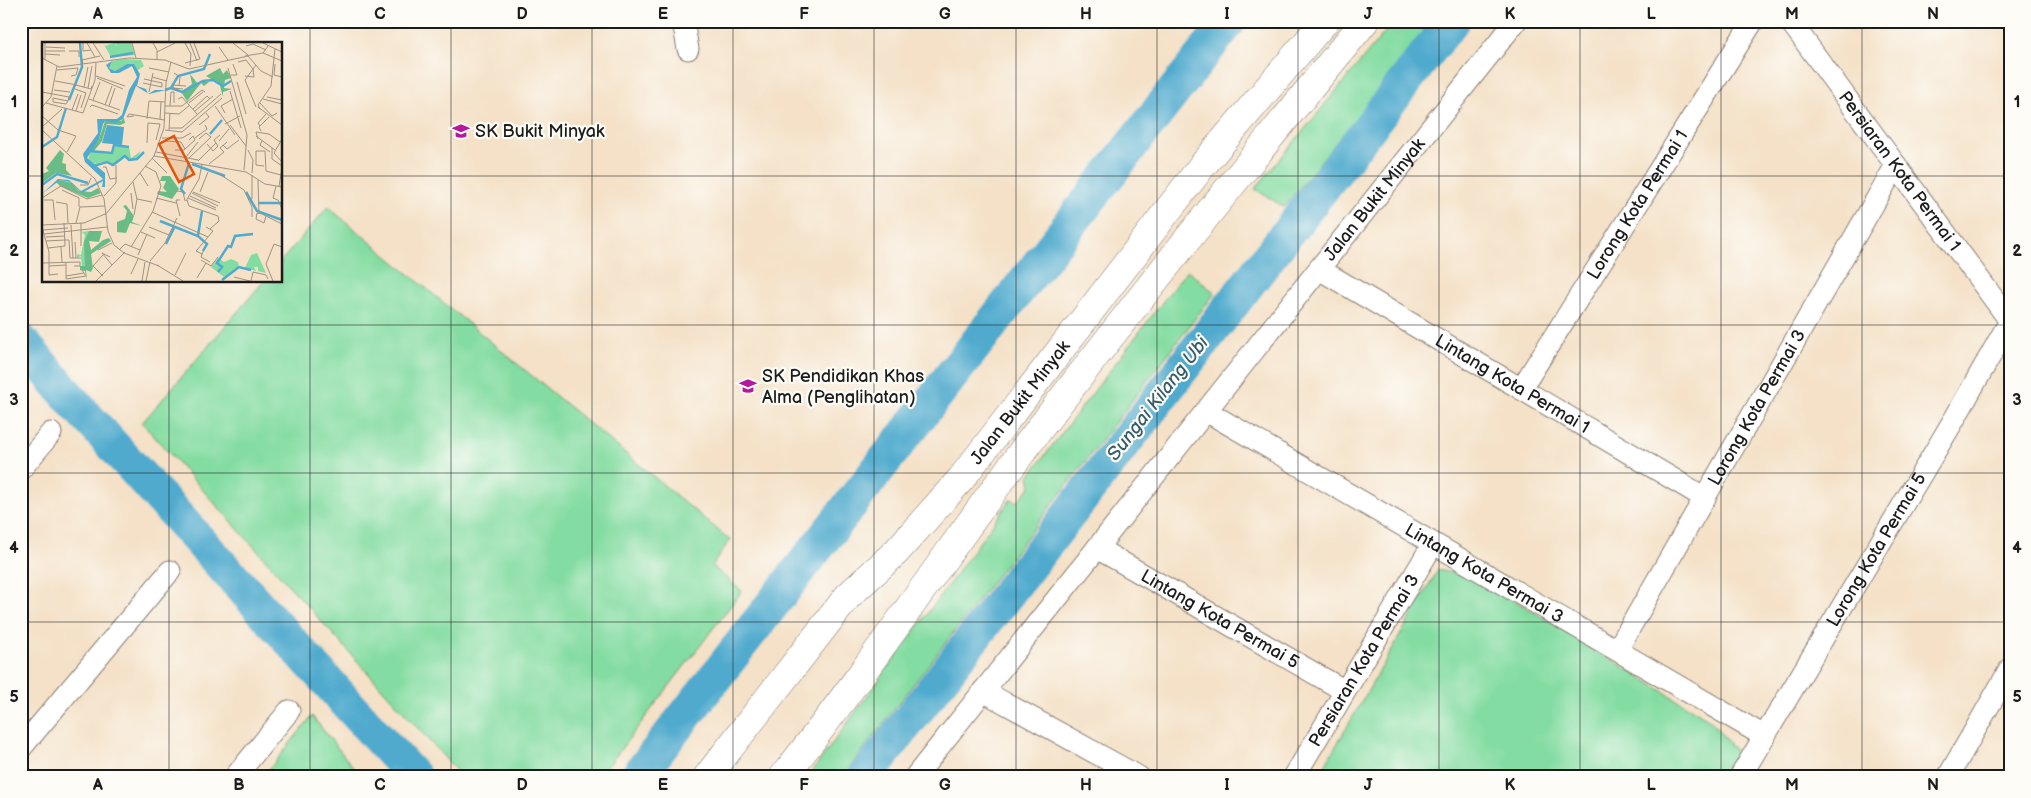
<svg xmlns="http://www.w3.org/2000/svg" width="2031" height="798" font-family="'Balsamiq Sans',sans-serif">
  <rect width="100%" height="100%" fill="#fdfcf7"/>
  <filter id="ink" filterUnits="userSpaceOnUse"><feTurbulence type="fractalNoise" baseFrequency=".02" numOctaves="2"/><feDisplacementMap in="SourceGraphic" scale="10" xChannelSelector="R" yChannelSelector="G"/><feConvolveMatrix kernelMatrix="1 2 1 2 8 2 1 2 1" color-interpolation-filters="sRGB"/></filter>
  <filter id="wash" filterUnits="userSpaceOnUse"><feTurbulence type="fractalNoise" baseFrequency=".0096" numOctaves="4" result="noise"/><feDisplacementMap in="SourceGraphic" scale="20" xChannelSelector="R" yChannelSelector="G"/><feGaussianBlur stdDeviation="1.12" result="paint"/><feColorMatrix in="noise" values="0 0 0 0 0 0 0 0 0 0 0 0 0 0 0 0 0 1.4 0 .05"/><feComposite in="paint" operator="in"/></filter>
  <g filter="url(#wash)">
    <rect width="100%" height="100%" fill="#f4e1c7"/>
    <path fill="#83dca1" stroke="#507c5e" d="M1394,21H1434L1284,207L1255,189Z
      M328,207L730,540L712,566L742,591L605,770L590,777H462L142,423L264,281H281V261Z
      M1187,270L1215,293L842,777H808L1011,499L1017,502L1031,486L1029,476Z
      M1438,570L1480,579L1710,720L1737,753L1723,777H1318Z
      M312,716L361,777H263Z"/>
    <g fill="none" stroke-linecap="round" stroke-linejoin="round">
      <path stroke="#50aace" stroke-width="35" d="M21,341L77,406L414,777
        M637,777L1229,21
        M865,777L1452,21"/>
    </g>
  </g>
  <g filter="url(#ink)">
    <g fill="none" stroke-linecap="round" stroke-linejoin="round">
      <g stroke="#887e72" stroke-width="23">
        <g id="street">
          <path d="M683,21L688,49"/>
          <path id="s1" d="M1790,21L2010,321"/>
          <path id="s2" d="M1319,269L1705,498"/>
          <path id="s3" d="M1521,389L1753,21"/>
          <path id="s4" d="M1206,411L1764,736"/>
          <path d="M21,469L51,433"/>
          <path id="s5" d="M1097,548L1345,691"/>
          <path id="s6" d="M1617,650L1896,165"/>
          <path d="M983,691L1139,777"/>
          <path d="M21,748L170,571"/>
          <path d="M235,777L289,711"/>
          <path id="s7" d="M915,777L1516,21"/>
          <path id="s8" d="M1294,777L1433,544"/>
          <path id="s9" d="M1740,777L1955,418L2010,321"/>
          <path d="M1948,777L2010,669"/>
        </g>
      </g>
      <g stroke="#887e72" stroke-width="29">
        <g id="secondary">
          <path id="s10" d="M707,777L848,596L896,552L961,479L1202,166L1325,21"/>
          <path d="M783,777C866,673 939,563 1019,456C1130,308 1247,165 1365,21"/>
        </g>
      </g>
      <use href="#street" stroke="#fff" stroke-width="21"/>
      <use href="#secondary" stroke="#fff" stroke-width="28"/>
    </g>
  </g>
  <path fill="none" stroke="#1c1c1c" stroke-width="1" stroke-opacity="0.55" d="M169,21V44M310,21V777M451,21V777M592,21V777M733,21V777M874,21V777M1016,21V777M1157,21V777M1298,21V777M1439,21V777M1580,21V777M1721,21V777M1862,21V777M21,176H44M281,176H2010M169,281V777M21,325H2010M21,473H2010M21,622H2010"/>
  <defs>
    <g id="school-bare" transform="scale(1.35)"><path d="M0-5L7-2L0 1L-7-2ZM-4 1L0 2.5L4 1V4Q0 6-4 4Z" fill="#b5179e" stroke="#fdfcf7" stroke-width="2.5" paint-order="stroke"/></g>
  </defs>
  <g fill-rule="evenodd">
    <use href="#school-bare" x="461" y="131"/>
    <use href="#school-bare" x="748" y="386"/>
  </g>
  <g text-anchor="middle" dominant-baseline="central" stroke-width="4.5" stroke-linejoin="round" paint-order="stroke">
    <g font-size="18" fill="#1c1c1c" stroke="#fdfcf7" text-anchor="start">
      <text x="475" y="131">SK Bukit Minyak</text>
      <text x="762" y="376">SK Pendidikan Khas<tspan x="762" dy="21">Alma (Penglihatan)</tspan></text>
    </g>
    <g font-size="18" fill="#1c1c1c" stroke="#fdfcf7">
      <text stroke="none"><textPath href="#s1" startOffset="186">Persiaran Kota Permai 1</textPath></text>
      <text stroke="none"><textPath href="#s7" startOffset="738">Jalan Bukit Minyak</textPath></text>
      <text stroke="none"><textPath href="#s3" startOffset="218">Lorong Kota Permai 1</textPath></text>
      <text stroke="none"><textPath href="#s2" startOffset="225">Lintang Kota Permai 1</textPath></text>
      <text stroke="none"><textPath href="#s10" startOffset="489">Jalan Bukit Minyak</textPath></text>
      <text stroke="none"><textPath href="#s6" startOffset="280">Lorong Kota Permai 3</textPath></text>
      <text stroke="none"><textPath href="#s9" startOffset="265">Lorong Kota Permai 5</textPath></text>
      <text stroke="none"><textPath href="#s4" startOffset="322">Lintang Kota Permai 3</textPath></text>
      <text stroke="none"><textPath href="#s5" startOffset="142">Lintang Kota Permai 5</textPath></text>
      <text stroke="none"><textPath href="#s8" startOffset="136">Persiaran Kota Permai 3</textPath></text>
    </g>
    <g font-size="19" font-style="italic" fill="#335c6c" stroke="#fdfcf7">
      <text transform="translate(1158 399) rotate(-52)">Sungai Kilang Ubi</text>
    </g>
  </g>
  <g transform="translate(42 42)">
    <rect width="240" height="240" fill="#f4e1c7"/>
    <path d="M61,1L63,4L72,1L76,5L73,1H89L93,13L69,15ZM82,17L99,18L102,24L96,28L85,22L73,29L67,26L70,19ZM73,104L87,105L89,116L99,109L94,117L88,118L84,114L71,123L65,119L51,122L46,119L48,109L70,112ZM47,189L43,224L40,226L39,214L35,216V212L39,213L43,193L40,190ZM215,211L224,231L216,229V225H212L214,229L203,226L209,213ZM176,216L182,220L189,217L196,220L197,225L182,235L169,225Z" fill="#83dca1"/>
    <path d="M178,26L181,32L185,28L189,36L183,38L182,46L190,47L181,50V55L178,44H181L164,34ZM148,32L156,42L160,40H167L162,44L159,41L145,59L139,50L150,42ZM82,76L83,81L78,83L65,82L60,99L52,109H48L57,97L63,79H79ZM18,108L22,112L20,121L24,122V128L30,134L14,131L0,141V132L7,129L4,126ZM120,134H128L137,147L130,157L115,152L116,149L125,150L121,146L124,139H118ZM18,138L30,141L37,149L49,150L56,146L59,151L46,156L18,144L14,140ZM84,163L92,174L90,180L100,184L88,181L84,191L75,190V180L83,177L85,169L81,164ZM47,189H60L57,200L47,199L49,208L61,198L67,196L69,199L49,212L51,226L49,230L44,228L45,239L43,229L38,228V224H43L42,200Z" fill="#6abc87"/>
    <path d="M70,19L67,26L73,29L85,22H92L98,32L95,44L104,47L106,52L113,48H124L107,52L94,44L81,77L73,81L63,79L61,82L57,97L45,116L63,131V145H60L61,139L40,151L28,140L18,138L0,152L16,137L27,138L39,149L61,137L43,120L41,112L56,91L55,77H75L80,73L87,48L95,35L90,24L77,31H69L64,23ZM65,83L82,85L80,103L60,101Z" fill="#50aace"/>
    <path fill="none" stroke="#50aace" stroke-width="2.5" d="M68,15L91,11M129,46L140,50L161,39L171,38L181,44L189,39M123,48L129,46L136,34L162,27L168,12M27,58L40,25L38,1M168,92L180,78M0,105L15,95L24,66M47,109L70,111L72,103L87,105M150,122L183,134M51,124L65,120L71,123L83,114L87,118L95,117L102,110M0,143L15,132L46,141M204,150L215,169L240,178M143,152L139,147L147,121M216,161H240M118,179L156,194L165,202L161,209M156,193L160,169M124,202L132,186M176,230L180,225L175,221L186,204L189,205L193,194L211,192M180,238L197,225L209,228"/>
    <path fill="none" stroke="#9e9283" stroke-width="1" d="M41,1V9L49,8M45,1L53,15M51,1L62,18M90,1L94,16M111,1L115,8V17M143,1L149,12L148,24M148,1L155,19M191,1L206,13M221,1L240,10M204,4L211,2L224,8M4,5L23,6M177,5L186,18M3,9H23M27,9H37V15M115,10L133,1M221,11L240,19M3,12L18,13M203,14L221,11L226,4M0,16L17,25L87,16L123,18L147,27L206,14L219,29L231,35M3,18V1M196,20L204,18L211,27L212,35L203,34M41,21L40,18L58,14M143,21L158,17L152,1M233,22L232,33L240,35M214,23L203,38L214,65M107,26L127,30M186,26L205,93L202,128M15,28L36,26L34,33L29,34M132,31L138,35L137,44M189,33H195L191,22M54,34L83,44M110,35L125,39M55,36L81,47M13,39L35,43M195,40L204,72M101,41L120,45V41L102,37M34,43L49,47L50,44M42,45L46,25M46,46L50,24M33,47L44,51L39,66M141,47L131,46V43L144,44M12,48L28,50M188,49L199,86M0,50L27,55L26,59L24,62L11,60V56L26,59M107,50L111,31M225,55L240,58M47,57L78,68M136,57L140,55L155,72M221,57L240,62M51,58L58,40M107,59L123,60M4,61L41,71L53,38L54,21M147,61L161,50M218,61L230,74L235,71M63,63L70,44M67,64L73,46M123,64H140L160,48L163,50M128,64L129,50H132V61M173,64L193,93M0,65L9,55L15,24M48,65L50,63L76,72M216,65L240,83M151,67L165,54L168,57M218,67L216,63L229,44L233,7M30,68L36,52M34,69L39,53M153,69L171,54M123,71L137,72L148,63M183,71L179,64L191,57M0,74L16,88L34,94L25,110M92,74L85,75L87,72L122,78M105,77L107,59M118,77L119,60M183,82L198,74M157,83L167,75L164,71M188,83L204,104M218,84L216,81L224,72M0,85L20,67M127,86H140L179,52M0,88L53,137L62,157L66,189L72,203L82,211L117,224M123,88L140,90L180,56M127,88L128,71M219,89L217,85L227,75M214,94L233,108M120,96H140L149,91M153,96L165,87L163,83M216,97L214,90L227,92L238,100M240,97L232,111L240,120M123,99L139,100L143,107M177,99L187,87M220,99L218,103L228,110M105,101L106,81L118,82L114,98M165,102L171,109L176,104L172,98L178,93M181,103L185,107L197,98M230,106V117L240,124M133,108H142L153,98L151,94L147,98M206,108L211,118L210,131M114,110L156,118M112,114L204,130L223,142L240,145M112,114L122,86L124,41L129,20M144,115L156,100M110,116L125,131M147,116L169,95L164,91L157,97M156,119L174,101M167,122L182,110L178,106L185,100M222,124L214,123V109H223L224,129L239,133M61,125H64L68,137L75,136M174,130L202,148L210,165V175M98,131L106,144M216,138L217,172M91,140L95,157L92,173M38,143H46L49,136M234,144L231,156L236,158L240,167M237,144L240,126M20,148L37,156V165M135,149L141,150L143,159M151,150L178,161M158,150L166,130M89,151L91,167M150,151L176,164M62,154L74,141V123M148,154L174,166M0,156L19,144L45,157L60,153M114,156L134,161M146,156L174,168M95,157L110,160M2,158H11L13,178M138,158H134L138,174M145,158L147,164L176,174L177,179L168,187M208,158L210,157V133M144,159L157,137L160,122M14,160L25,162L26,181M110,170L166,195L154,209L160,212M63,173L112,114M224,174L222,181L214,177L215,171L220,172L240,182M34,181L38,165L63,164M39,181V204M0,183L42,181L63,172M29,183L31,216M0,185L7,210V233L16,232M107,185L127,193M164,185L171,189L166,195M1,188L26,186M99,190L113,196M2,192L65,185M4,195L23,194M23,198H27L28,216H39M4,199L23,198M33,200L34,216M19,205L20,220M89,205L111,169L119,144L114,130L103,124M6,206L23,204L22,181M78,207L83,202L98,208M162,207L159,215L168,220M56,208L70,201M61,213L51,224L61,234M96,213L105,192M68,215L60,211L70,223M159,218L169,224L176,215M108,219L123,201L135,176M24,220V237L44,234L40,228M0,221L38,220V224H32M115,223L141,239M7,224L24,223M89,232L96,217M133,233L144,211M24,234L42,231M192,235L208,239M155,236L164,221M54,239L83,210M100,239L103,220M104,239L108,220M209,239L211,230L224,233L226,237M231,239L224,222L232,202L240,205"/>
    <path fill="#de560d" fill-opacity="0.15" stroke="#de560d" stroke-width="2.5" d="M132,94L152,132L137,140L117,102Z"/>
    <rect width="240" height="240" fill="none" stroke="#1c1c1c" stroke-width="2.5"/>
  </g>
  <rect width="2031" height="798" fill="none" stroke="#fdfcf7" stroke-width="55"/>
  <rect x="28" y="28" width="1976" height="742" fill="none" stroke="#1c1c1c" stroke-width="2"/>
  <g font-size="16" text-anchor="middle" font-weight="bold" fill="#1c1c1c">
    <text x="98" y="19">A</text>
    <text x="239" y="19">B</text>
    <text x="380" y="19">C</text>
    <text x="522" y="19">D</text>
    <text x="663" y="19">E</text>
    <text x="804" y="19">F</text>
    <text x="945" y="19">G</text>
    <text x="1086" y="19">H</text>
    <text x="1227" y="19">I</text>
    <text x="1368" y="19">J</text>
    <text x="1510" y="19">K</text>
    <text x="1651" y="19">L</text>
    <text x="1792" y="19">M</text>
    <text x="1933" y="19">N</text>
    <text x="14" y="107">1</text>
    <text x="2017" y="107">1</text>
    <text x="14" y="256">2</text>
    <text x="2017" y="256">2</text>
    <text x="14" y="405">3</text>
    <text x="2017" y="405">3</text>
    <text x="14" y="553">4</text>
    <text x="2017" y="553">4</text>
    <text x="14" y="702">5</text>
    <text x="2017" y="702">5</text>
    <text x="98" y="790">A</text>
    <text x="239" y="790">B</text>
    <text x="380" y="790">C</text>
    <text x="522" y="790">D</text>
    <text x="663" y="790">E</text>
    <text x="804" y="790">F</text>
    <text x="945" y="790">G</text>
    <text x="1086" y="790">H</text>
    <text x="1227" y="790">I</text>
    <text x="1368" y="790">J</text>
    <text x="1510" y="790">K</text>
    <text x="1651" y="790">L</text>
    <text x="1792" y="790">M</text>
    <text x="1933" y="790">N</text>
  </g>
</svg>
